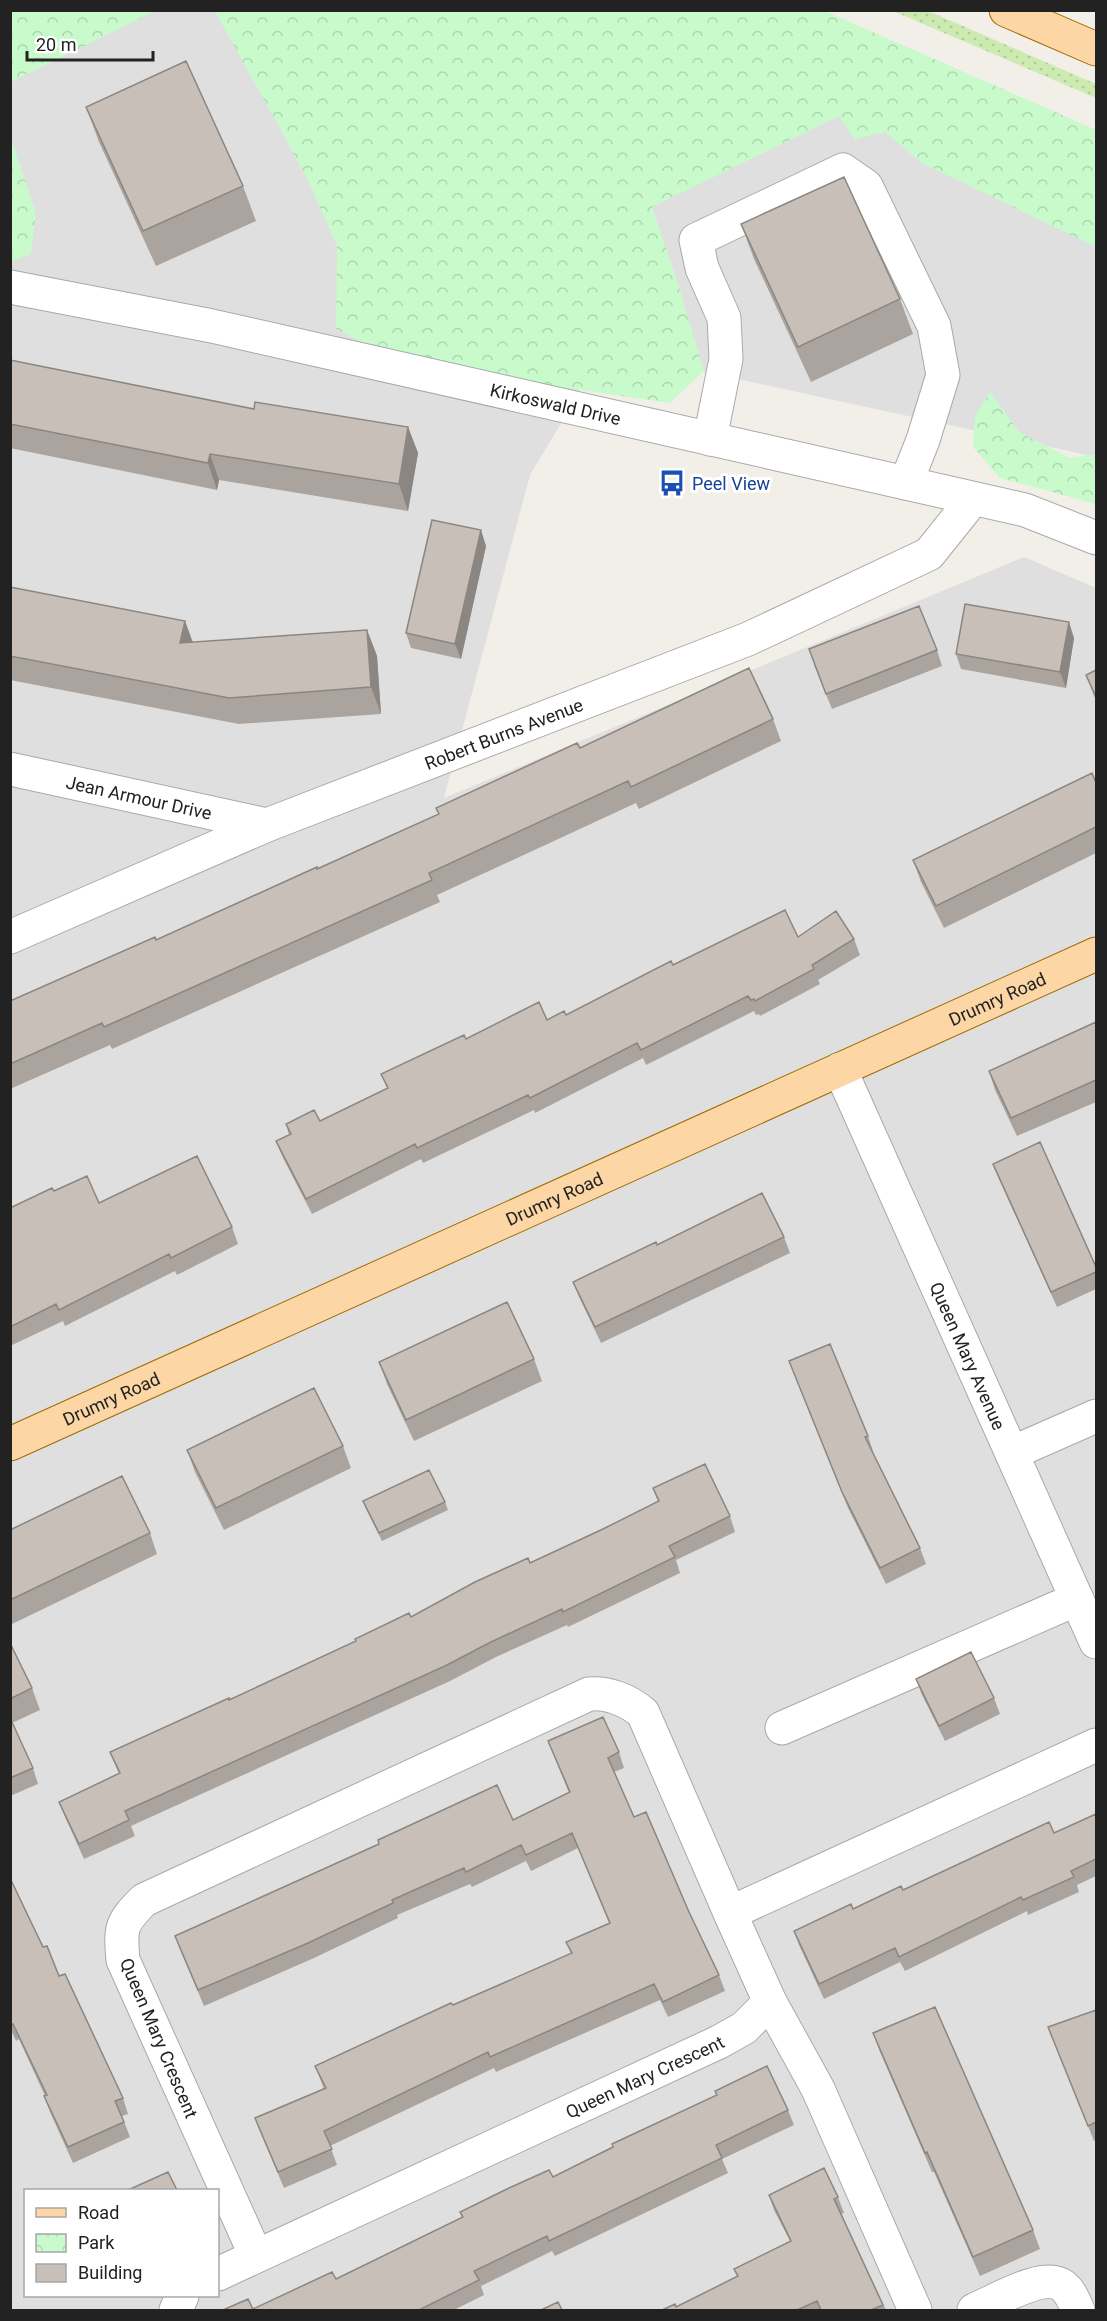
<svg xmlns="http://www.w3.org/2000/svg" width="1107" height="2321" font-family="Roboto,sans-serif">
  <defs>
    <pattern id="grass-dots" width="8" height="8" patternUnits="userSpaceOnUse" patternTransform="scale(1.5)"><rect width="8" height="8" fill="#cdebb0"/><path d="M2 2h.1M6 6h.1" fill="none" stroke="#b0c997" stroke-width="1.8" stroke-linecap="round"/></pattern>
    <pattern id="park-crowns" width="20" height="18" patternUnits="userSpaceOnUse" patternTransform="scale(1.5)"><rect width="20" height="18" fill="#c8facc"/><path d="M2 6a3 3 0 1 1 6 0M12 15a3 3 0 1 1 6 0" fill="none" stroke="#acd6af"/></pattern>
  </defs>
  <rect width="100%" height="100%" fill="#f2efe9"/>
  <path fill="#e0dfdf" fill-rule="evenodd" d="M11,11H672L1096,199V457L600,349L571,407L530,475L444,798L1024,557L1096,588V2310H11ZM26,2190H218V2296H26Z"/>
  <path fill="url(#grass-dots)" d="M893,11H928L1096,84V98Z"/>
  <path fill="url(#park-crowns)" d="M11,10H155V11L11,82Z
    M215,11H825L1096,130V247L922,163L885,132L855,139L839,116L652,207L676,277L704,371L670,403L540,384L359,341L336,329L337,246L307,178Z
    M11,137L36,213L31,254L11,261Z
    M990,392L1019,432L1070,458L1096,454V504L1000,478L973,447L975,416Z"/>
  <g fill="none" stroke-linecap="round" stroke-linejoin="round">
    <g stroke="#a9a9a9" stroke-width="35">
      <g id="minor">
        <path id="s1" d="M10,287L212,326L1025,510L1096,538"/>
        <path d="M710,439L726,359L724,318L702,268L696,240L843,170L866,186L934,326L943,375L923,440L906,483"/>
        <path id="s2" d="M10,769L267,825"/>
        <path id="s3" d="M10,937L267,825L748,639L929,554L973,499"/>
        <path id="s4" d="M840,1069L1096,1642"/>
        <path d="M1012,1453L1096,1416"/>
        <path d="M782,1728L1077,1599"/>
        <path d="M256,2256L123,1960C120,1927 121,1923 144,1900L589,1694C607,1692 628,1700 643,1713L730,1913"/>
        <path id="s5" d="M218,2274L719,2042L744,2028L770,2002"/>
        <path d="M176,2310L182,2296"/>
        <path d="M915,2310L818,2089L770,2002L730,1913L1096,1745"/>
        <path d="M974,2310C994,2302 1044,2271 1063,2286C1071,2292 1074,2302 1078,2310"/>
      </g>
    </g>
    <g stroke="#a06b00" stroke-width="35">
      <g id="major">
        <path d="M1006,10L1096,49"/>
        <path id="s6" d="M10,1444L1096,954"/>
      </g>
    </g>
    <use href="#minor" stroke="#fff" stroke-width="33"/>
    <use href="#major" stroke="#fcd6a4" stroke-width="33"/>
  </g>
  <path fill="#aba49e" d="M86,107L243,186L256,221L156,266L99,142Z
    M741,224L900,299L913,334L811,382L754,259Z
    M10,360L254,409L408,427L418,453L408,511L219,480L217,490L10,448Z
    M486,546L461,659L411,648L406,633Z
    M10,587L185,621L193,642L367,630L377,656L381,714L239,724L10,680Z
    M1074,638L1066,688L961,669L956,654Z
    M937,650L942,666L832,709L814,665Z
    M1096,670V701L1086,675Z
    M773,719L781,741L639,809L636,803L437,895L440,902L112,1049L110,1045L10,1089V1001L156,940L317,869L439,814L436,808L580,748Z
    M1096,783V853L944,928L921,882L913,860Z
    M798,937L854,939L860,955L818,980L820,984L760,1016L759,1014L756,1015L754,1011L646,1065L643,1058L535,1113L534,1110L423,1163L421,1159L312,1214L282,1156L276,1141L289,1135L286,1124L320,1121L387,1088L381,1074L466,1039L547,1020L566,1015L673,965Z
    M1096,1022V1102L1017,1136L995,1090L989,1071Z
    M993,1164L1096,1267V1289L1057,1307L999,1179Z
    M54,1191L99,1203L232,1227L238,1244L177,1275L175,1271L65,1326L63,1321L10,1346V1208Z
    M784,1237L790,1253L601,1343L579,1297L573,1282L657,1245Z
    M534,1359L542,1381L414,1441L387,1384L379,1362Z
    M789,1361L868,1436L873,1451H872L920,1548L926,1564L886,1584L848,1508Z
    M343,1446L351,1468L224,1530L195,1472L187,1450Z
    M653,1488L730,1516L735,1532L676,1560L680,1573L568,1627L567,1625L496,1657L450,1681L131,1826L135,1836L84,1859L65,1817L59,1802L119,1774L110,1752L229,1700L603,1529L658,1502Z
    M363,1501L445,1502L448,1510L382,1541L366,1509Z
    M10,1530L150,1533L157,1554L10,1625Z
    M10,1643L32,1688L40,1710L12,1723L33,1768L38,1784L10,1796Z
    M916,1679L994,1698L1000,1714L945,1741L922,1695Z
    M548,1741L619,1752L624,1768L614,1772L634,1817L689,1912L719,1975L725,1991L668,2017L660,2000L496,2072L494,2068L330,2146L337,2165L284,2188L261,2134L255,2118L324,2089L315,2066L571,1954L566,1942L609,1923L578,1848L531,1871L526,1861L472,1887L470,1884L397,1915L398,1918L314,1958L204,2006L181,1952L175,1936L513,1820L569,1793Z
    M1096,1814V1876L1077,1885L1079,1892L1028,1915L1027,1911L905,1971L900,1962L824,1999L799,1945L794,1931L1054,1833Z
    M10,1878L43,1947L59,1976L123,2098L128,2114L122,2116L130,2137L73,2163L50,2112L44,2096H45L19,2039L16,2041L10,2028Z
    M1096,2010V2140L1094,2141L1048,2027Z
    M873,2033L1033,2230L1040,2249L980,2276L934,2172H932L880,2052Z
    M788,2110L794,2125L722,2159L728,2173L555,2256L552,2251L481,2286L484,2295L454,2310H223L253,2309L336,2279L462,2218L460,2212L553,2177Z
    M769,2195L838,2197L844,2213L841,2214L886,2310H662L676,2307L737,2277L734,2269L790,2241L774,2210Z"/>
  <path fill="#8b8681" d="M408,427L418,453L408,511L399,484Z
    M210,454L219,480L217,490L208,463Z
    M481,530L486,546L461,659L455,644Z
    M185,621L194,647L180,643Z
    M1069,622L1074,638L1066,688L1060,672Z
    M367,630L377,656L381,714L371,687Z"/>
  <path fill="#c7bfb8" stroke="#8b8681" stroke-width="1.5" d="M186,61L243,186L143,231L86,107Z
    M844,177L900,299L798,347L741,224Z
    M10,360L254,409L255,402L408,427L399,484L210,454L208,463L10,424Z
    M432,520L481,530L455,644L406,633Z
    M10,587L185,621L180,643L367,630L371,687L229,698L10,656Z
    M965,604L1069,622L1060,672L956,654Z
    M919,606L937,650L826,694L809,649Z
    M749,668L773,719L631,787L628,781L429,873L432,880L104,1027L102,1023L10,1064V1001L155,937L156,940L317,867V869L439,814L436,808L577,743L580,748Z
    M1096,670V697L1086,675Z
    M1092,773L1096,783V827L936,906L913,860Z
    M785,910L798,937L836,911L854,939L812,965L814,969L755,1001L754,999L751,1000L748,996L641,1050L637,1043L530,1098L528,1095L417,1148L415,1144L306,1199L276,1141L291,1134L286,1124L314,1110L320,1121L388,1088L381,1074L464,1035L466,1039L539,1002L547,1020L564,1011L566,1015L671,961L673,965Z
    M1096,1022V1080L1011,1118L989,1071Z
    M1040,1142L1096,1267V1272L1051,1292L993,1164Z
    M197,1156L232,1227L171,1258L169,1254L59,1310L56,1304L10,1327V1208L52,1188L54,1191L87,1176L99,1203Z
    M762,1193L784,1237L595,1327L573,1282L656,1242L657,1245Z
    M507,1302L534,1359L406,1420L379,1362Z
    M830,1344L868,1436L865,1437L920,1548L880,1568L842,1492L789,1361Z
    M314,1388L343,1446L216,1508L187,1450Z
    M705,1464L730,1516L669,1546L675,1557L563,1612L562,1609L491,1642L445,1666L125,1811L129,1820L79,1844L59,1802L120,1773L110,1752L229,1698V1700L356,1641L355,1639L409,1613L411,1617L475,1582L528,1558L530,1563L603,1529L659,1501L653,1488Z
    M429,1470L445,1502L379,1533L363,1501Z
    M122,1476L150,1533L10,1600V1530Z
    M10,1643L32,1688L10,1699Z
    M971,1652L994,1698L939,1726L916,1679Z
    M603,1717L619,1752L608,1758L634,1817L646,1812L689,1912L719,1975L663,2002L654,1984L490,2057L488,2052L324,2131L332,2149L278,2172L255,2118L326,2088L315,2066L451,2003L453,2005L572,1953L566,1942L610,1923L572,1833L526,1855L521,1845L466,1872L464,1868L392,1900L393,1903L308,1943L198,1990L175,1936L379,1844L378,1840L497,1785L513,1820L570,1792L548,1741Z
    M12,1722L33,1768L10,1778V1723Z
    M1096,1814V1859L1071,1871L1074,1877L1023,1900L1021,1897L899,1957L895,1948L819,1984L794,1931L851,1904L853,1909L901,1886L903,1890L1049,1822L1054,1833Z
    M10,1878L43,1947L47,1946L59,1976L65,1974L123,2098L115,2101L124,2122L68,2147L44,2096L47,2095L13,2024L10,2025Z
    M935,2007L1033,2230L973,2257L927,2152L925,2153L873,2033Z
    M1096,2010V2122L1088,2126L1048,2027Z
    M767,2066L788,2110L716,2145L722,2158L549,2241L547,2236L474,2271L479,2280L419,2310H223L248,2299L253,2309L332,2272L336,2279L463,2217L460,2212L509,2188L549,2170L553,2177L613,2147L612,2144L717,2095L715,2091Z
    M824,2168L838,2197L834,2199L883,2305L871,2310H821L817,2301L797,2310H662L675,2304L676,2307L738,2276L734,2269L791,2241L769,2195Z
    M168,2172L177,2190H128Z
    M558,2302L562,2310H541Z"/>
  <defs>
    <g id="bus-bare" transform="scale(2.07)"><path d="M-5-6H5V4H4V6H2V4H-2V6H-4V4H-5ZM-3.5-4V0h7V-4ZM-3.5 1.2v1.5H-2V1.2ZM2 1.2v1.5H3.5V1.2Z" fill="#1a4fb4" stroke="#fff" stroke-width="2.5" paint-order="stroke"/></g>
  </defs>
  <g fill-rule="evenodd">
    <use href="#bus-bare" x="672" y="483"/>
  </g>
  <g text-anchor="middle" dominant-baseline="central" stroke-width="6" stroke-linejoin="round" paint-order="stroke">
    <g font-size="18" fill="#222" stroke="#fff">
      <text stroke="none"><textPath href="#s1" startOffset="558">Kirkoswald Drive</textPath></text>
      <text stroke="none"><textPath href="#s3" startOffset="534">Robert Burns Avenue</textPath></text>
      <text stroke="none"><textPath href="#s2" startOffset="132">Jean Armour Drive</textPath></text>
      <text stroke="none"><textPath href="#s6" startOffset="1083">Drumry Road</textPath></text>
      <text stroke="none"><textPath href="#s6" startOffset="597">Drumry Road</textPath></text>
      <text stroke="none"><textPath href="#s4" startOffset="314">Queen Mary Avenue</textPath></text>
      <text stroke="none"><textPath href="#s6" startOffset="111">Drumry Road</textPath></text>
      <text transform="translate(159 2038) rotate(67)">Queen Mary Crescent</text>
      <text stroke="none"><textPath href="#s5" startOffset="470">Queen Mary Crescent</textPath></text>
    </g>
    <g font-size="18" fill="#164399" stroke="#fff" text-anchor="start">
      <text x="692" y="483">Peel View</text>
    </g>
  </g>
  <rect width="1107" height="2321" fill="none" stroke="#222222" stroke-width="24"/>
  <rect x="24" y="2189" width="195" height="108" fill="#ffffff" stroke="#a7a7a7" stroke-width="1.5"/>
  <rect x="36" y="2208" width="30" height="9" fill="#fcd6a4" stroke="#a7a7a7" stroke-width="1.5"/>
  <text x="78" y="2219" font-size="18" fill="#222222">Road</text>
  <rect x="36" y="2234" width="30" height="18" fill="url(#park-crowns)" stroke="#a7a7a7" stroke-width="1.5"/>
  <text x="78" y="2249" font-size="18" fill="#222222">Park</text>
  <rect x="36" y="2264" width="30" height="18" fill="#c7bfb8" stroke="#a7a7a7" stroke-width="1.5"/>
  <text x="78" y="2279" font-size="18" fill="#222222">Building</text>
  <path d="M27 51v9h126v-9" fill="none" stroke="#222222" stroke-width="3"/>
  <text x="36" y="51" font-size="18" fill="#222222" stroke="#ffffff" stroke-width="4.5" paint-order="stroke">20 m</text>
</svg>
